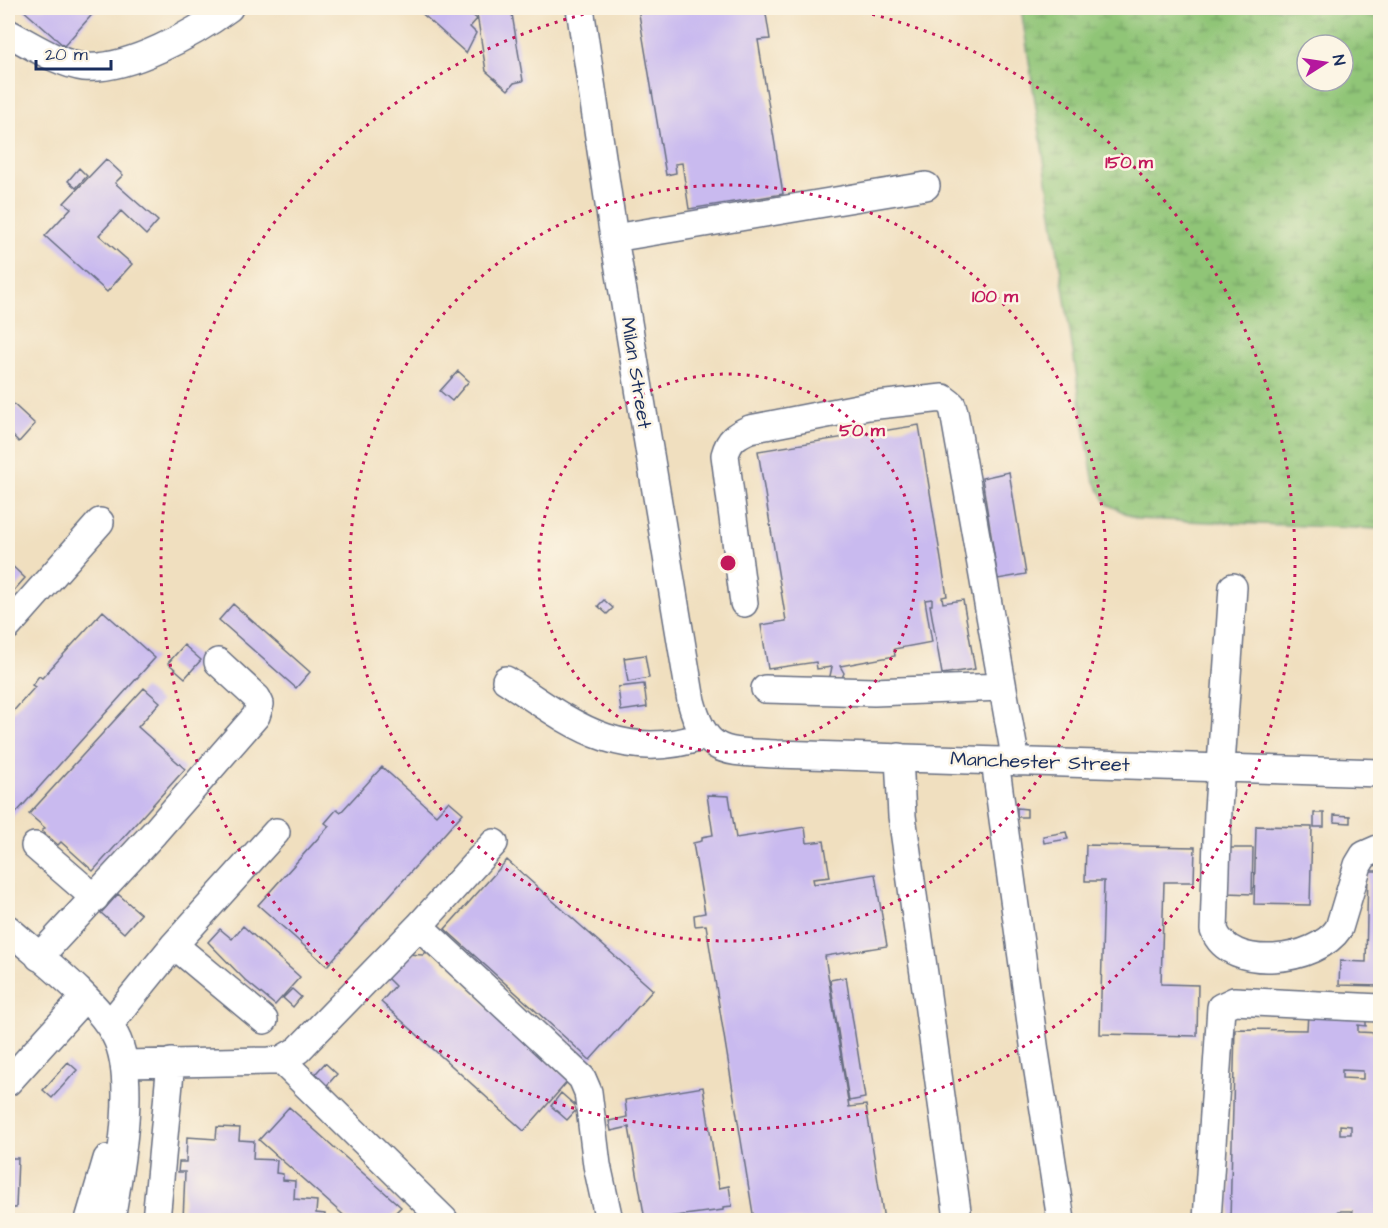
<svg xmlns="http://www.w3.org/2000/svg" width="1388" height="1228" font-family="'Architects Daughter',sans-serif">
  <defs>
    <pattern id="wetland-marsh" width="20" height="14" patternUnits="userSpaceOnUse" patternTransform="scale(1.5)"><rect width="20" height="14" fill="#90c577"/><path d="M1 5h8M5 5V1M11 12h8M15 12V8" fill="none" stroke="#75a065"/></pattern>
  </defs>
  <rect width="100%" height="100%" fill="#fcf5e5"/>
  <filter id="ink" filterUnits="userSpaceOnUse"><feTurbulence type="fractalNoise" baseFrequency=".0167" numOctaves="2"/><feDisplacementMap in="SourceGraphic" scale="12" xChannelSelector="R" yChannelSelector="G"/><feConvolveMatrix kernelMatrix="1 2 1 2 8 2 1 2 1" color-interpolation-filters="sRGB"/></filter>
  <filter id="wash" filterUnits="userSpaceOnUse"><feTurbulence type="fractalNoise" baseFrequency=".008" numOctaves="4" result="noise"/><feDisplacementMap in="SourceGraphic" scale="24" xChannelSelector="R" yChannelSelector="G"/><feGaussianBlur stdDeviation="1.35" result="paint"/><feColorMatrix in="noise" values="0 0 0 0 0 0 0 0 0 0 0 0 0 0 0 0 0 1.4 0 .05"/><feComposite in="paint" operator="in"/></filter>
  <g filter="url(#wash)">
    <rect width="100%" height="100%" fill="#f0dfbf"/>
    <path fill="url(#wetland-marsh)" stroke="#567a6a" stroke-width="1.5" fill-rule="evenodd" d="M1021,8H1380V529L1137,519L1107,504L1093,478L1086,438ZM1307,45H1343V81H1307Z"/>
    <g id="blocks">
      <path fill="#c9baef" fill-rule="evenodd" d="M24,8H98L64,46L22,9Z
        M416,8H448L453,12L457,8H464L477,19L470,27L476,33L466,53Z
        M476,8H511L523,81L514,83L508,90L486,71Z
        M638,8H765L770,39L758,40L783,194L689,209L682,163L675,164L676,173L666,175Z
        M106,159L123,175L115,183L158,221L146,235L121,211L99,235L132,264L107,292L45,236L71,208L64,203Z
        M79,168L87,176L76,188L68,181Z
        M458,371L469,381L452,401L440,391Z
        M8,399L35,424L19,442L8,431Z
        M919,425L947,596L942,597L943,603L963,600L975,669L942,674L930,605H932V599L925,600L932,642L894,649L895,656L840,666L844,673L842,678L834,679L830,676L832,667L817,669L816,662L768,669L761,625L786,621L758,451Z
        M1009,472L1026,574L998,579L982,478Z
        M8,562L25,578L8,597Z
        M604,600L613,608L607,614L598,606Z
        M233,604L310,672L296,688L219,620Z
        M103,611L155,658L8,822V717L35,687L32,685L39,676L42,678Z
        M184,645L201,660L185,678L168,663Z
        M645,655L649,678L628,682L624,658Z
        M644,684L647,707L621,711L618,687Z
        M144,688L160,702L138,727L185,769L93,871L61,842L58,845L42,831L45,828L29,814Z
        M382,767L436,815L449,801L463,813L327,966L258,905L329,826L325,823L337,809L341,812Z
        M707,795L729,796L736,838L805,827L807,843L824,841L830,877L813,879L814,884L875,874L887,946L825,956L849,1107L866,1105L884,1220H754L706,925L695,926L694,915L705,913L693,843L702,841V837L713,835Z
        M1017,808L1027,809V817H1017Z
        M1314,813H1324V827H1314Z
        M1334,815L1350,816V823L1334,822Z
        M1256,826L1312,827L1310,905L1254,904Z
        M1066,832L1068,839L1044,843L1043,836Z
        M1086,845L1195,847L1194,882H1164L1161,984L1198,985L1197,1036L1100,1034L1104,881H1085Z
        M1229,848H1253L1252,894L1228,893Z
        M507,860L653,990L590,1060L445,929Z
        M1368,871H1380V986L1339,985L1340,961L1366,962Z
        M118,894L141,914L124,933L101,913Z
        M243,926L300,977L275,1005L246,981L208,942L220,929L232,939Z
        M426,952L569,1080L524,1131L381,1002L395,986L385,976L405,954L423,955Z
        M846,977L865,1098L849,1101L830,980Z
        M292,989L301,997L293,1007L283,998Z
        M1308,1013L1366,1020V1026L1358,1025V1032L1380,1033V1220H1352V1211H1338L1337,1220H1230L1235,1029L1307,1030ZM1342,1070L1363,1071V1079L1342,1078ZM1340,1125L1351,1126V1134H1340Z
        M68,1062L77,1070L52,1098L43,1090Z
        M325,1063L337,1074L321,1092L309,1081Z
        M703,1087L719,1188L729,1186L732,1206L723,1207V1210L645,1220L629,1127L611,1131L609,1121L627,1117L625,1100Z
        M561,1093L578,1108L567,1120L551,1106Z
        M289,1107L401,1207L391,1217L395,1220H349L259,1140Z
        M217,1127L240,1128L239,1140L254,1141L253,1159L277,1160L276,1173L283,1174V1180L295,1181L294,1199L317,1201L316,1213L325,1214V1220H183L185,1172H178L179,1162H186L187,1137L216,1139Z
        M8,1158H18L16,1208H8Z"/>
    </g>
  </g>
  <g filter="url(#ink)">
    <use href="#blocks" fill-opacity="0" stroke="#666d80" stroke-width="1.5"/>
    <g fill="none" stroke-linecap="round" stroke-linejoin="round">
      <g stroke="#666d80" stroke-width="30">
        <path id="minor" d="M580,8L614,238L691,701C706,756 725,751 776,754L1380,773
          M8,33C30,44 59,64 84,67C128,71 195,33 229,8
          M614,238L926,186
          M1233,587L1218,810L1214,930C1230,973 1317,962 1339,928L1358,865L1364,855L1380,848
          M744,603L725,455C729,440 736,435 750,429L868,406L943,398L952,405L954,412L1016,762
          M8,626L100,522
          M506,680C572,724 621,764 704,736
          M765,689L874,692L1002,687
          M899,757L902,816L957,1211
          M995,761L1035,1052L1061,1220
          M35,846L95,898
          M419,926L582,1078L588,1092L597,1165L609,1220
          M8,929C39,957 96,999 115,1035C138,1077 119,1173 111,1220
          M174,945L264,1020
          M39,957L154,833L256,716L260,704L257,698L218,662
          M109,1025L174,945L276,832
          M281,1060L444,1220
          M125,1064L269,1061L281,1060L298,1050L419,926L494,843
          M8,1082L84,998
          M89,1220L107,1159
          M156,1220L171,1062
          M1207,1220L1221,1007L1234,1001L1380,1008"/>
      </g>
      <use href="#minor" stroke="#fff" stroke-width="27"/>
    </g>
  </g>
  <g fill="none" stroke="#c2185b" stroke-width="3" stroke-dasharray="3 6">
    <circle cx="728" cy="563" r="189"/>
    <circle cx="728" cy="563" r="378"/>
    <path d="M846 8A567 567 0 1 1 610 8"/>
  </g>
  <g text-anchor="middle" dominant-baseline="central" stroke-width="5" stroke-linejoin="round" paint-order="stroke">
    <g font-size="20" fill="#1b2f5e" stroke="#fcf5e5">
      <text transform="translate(636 373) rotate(81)">Milan Street</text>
      <text transform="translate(1040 762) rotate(2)">Manchester Street</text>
    </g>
  </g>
  <circle cx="728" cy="563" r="9" fill="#c2185b" stroke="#fcf5e5" stroke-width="3"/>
  <g font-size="18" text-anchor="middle" font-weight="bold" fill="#c2185b" stroke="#fcf5e5" stroke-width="5" stroke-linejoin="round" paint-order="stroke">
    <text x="1129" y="168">150 m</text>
    <text x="995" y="302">100 m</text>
    <text x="862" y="436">50 m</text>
  </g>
  <rect width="1388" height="1228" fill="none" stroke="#fcf5e5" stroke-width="30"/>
  <g transform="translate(1325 63) rotate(78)"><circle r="28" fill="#fcf5e5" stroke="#a2a6af" stroke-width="1.5"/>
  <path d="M0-4.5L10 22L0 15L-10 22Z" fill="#b5179e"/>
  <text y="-9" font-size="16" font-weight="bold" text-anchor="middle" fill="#1b2f5e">N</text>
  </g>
  <path d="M36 60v9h75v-9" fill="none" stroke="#1b2f5e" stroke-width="3"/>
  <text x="45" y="60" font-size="18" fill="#1b2f5e" stroke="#fcf5e5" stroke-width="4.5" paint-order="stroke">20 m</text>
</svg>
